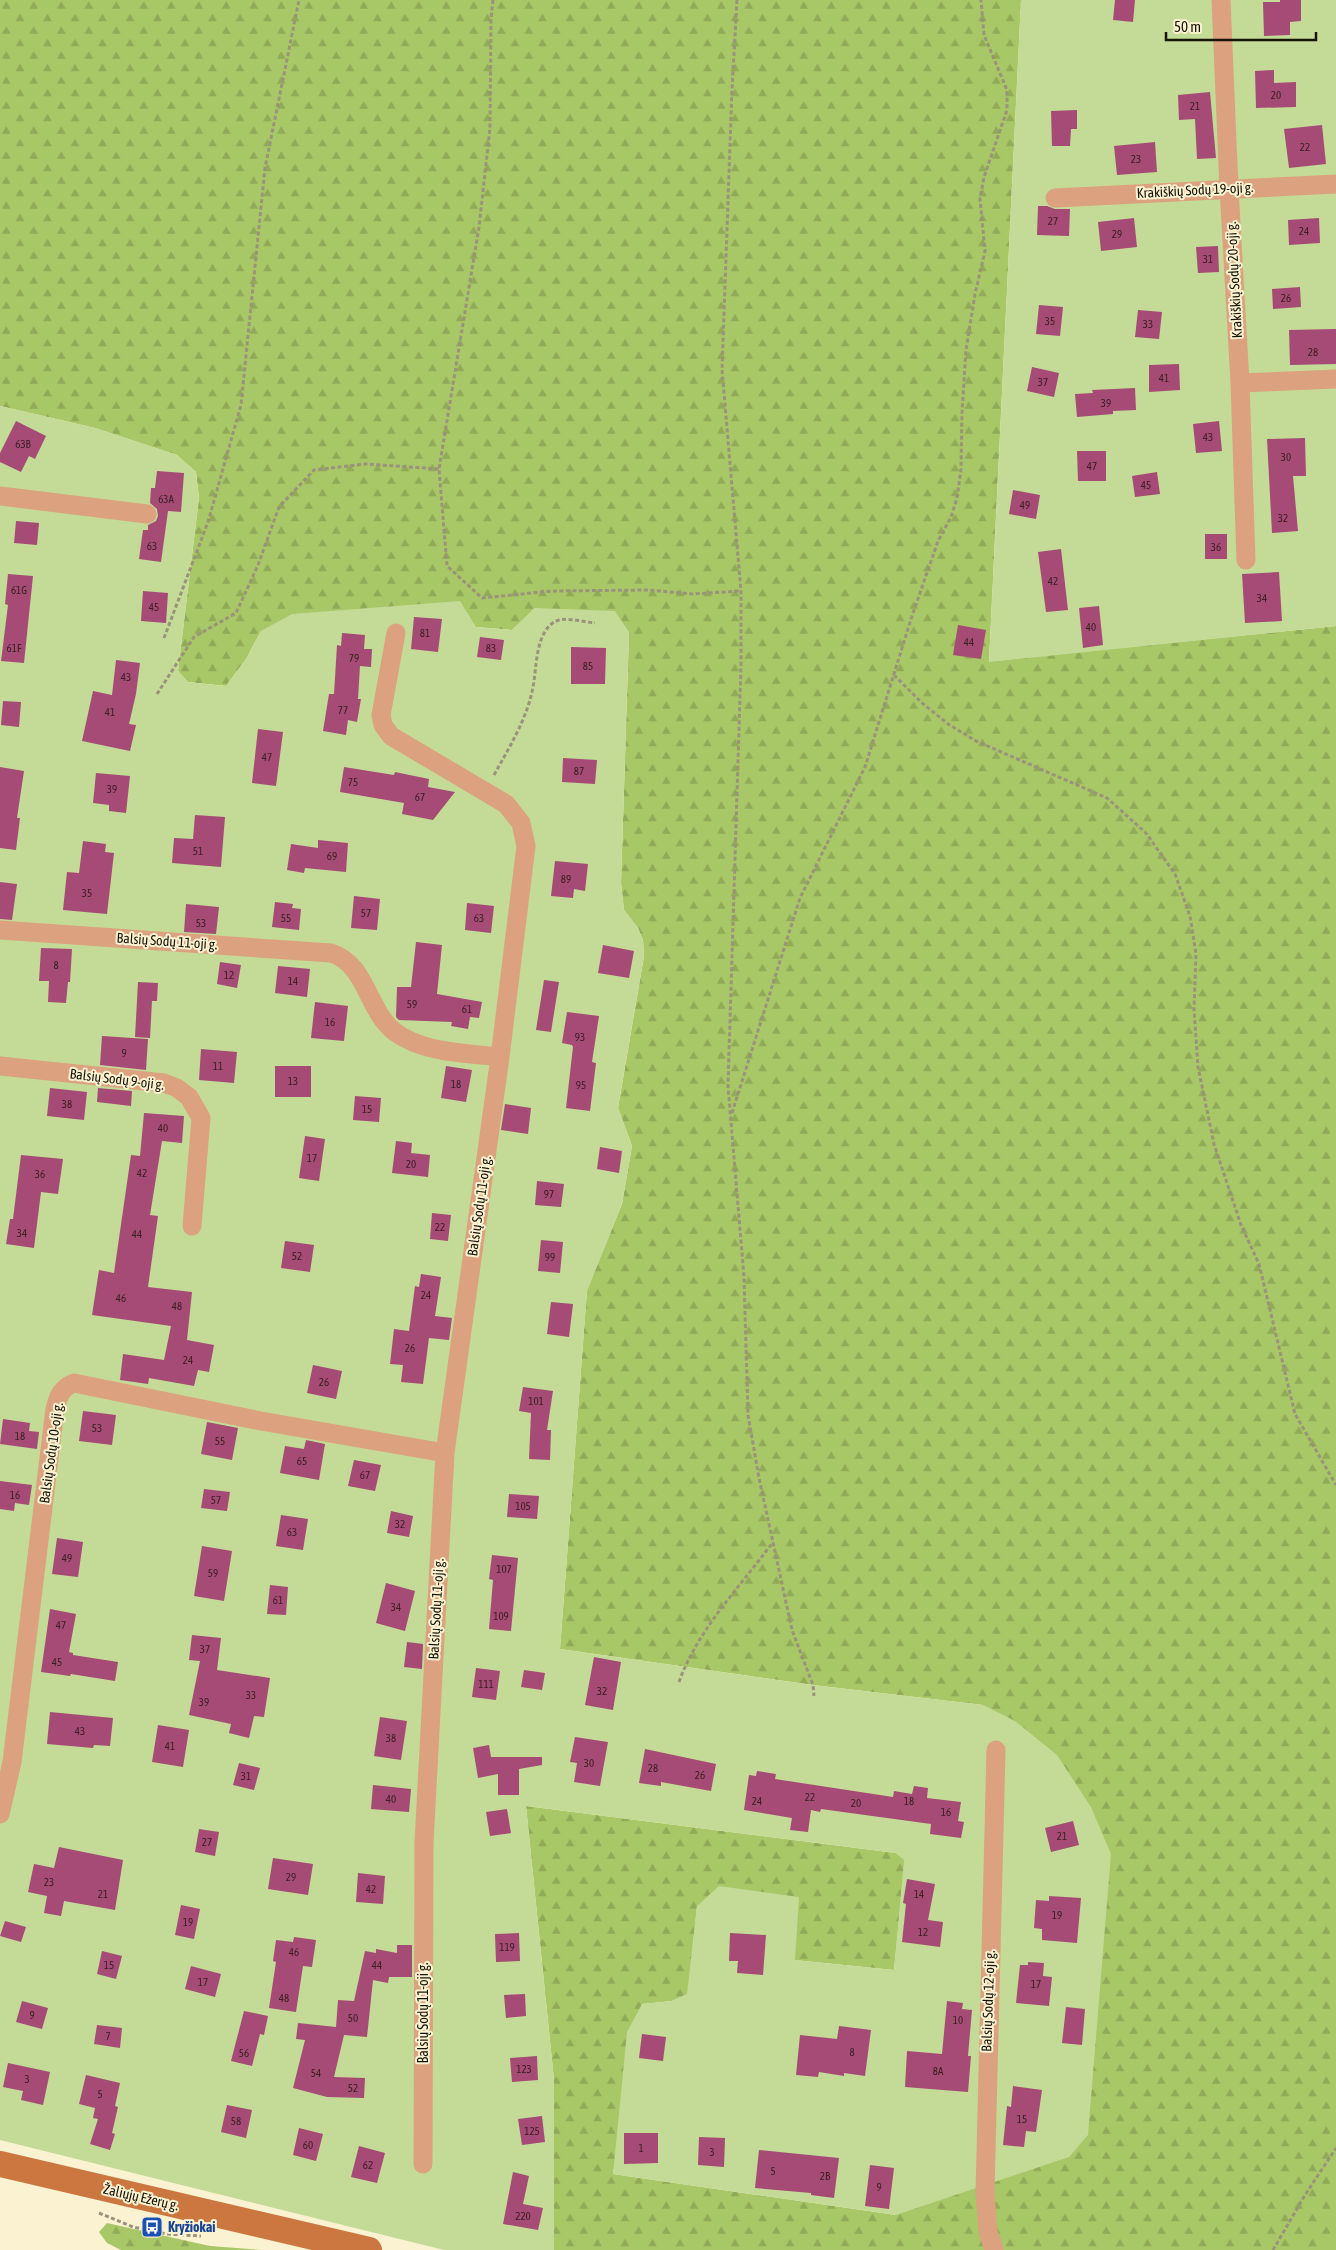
<svg xmlns="http://www.w3.org/2000/svg" width="1336" height="2250" font-family="'Asap Condensed',sans-serif">
  <defs>
    <pattern id="forest-firs" width="22" height="20" patternUnits="userSpaceOnUse" patternTransform="scale(1.25)"><rect width="22" height="20" fill="#a8c766"/><path d="M5 1l3.5 6h-7zM16 11l3.5 6h-7z" fill="#90aa57"/></pattern>
  </defs>
  <rect width="100%" height="100%" fill="#fbf2d1"/>
  <path fill="url(#forest-firs)" d="M0,0H1021L989,661L1336,626V2250H554V2080L526,1806L896,1853L905,1860L894,1970L794,1960L798,1897L697,1906L688,1994L672,2001L642,2004L613,2174L896,2215L983,1705L813,1685L560,1649L587,1290L622,1204L632,1146L618,1108L644,956L643,940L638,928L624,910L621,883L629,633L535,608L512,630L476,627L261,631L246,659L226,686L188,682L178,671L199,498L196,472L177,455L95,428L0,406Z
    M107,2223L210,2246L262,2250H121L107,2243L99,2232Z"/>
  <path fill="#c3db96" d="M1021,0H1336V626L989,662Z
    M0,406L95,428L177,455L196,472L199,498L178,671L188,682L226,686L246,659L261,631L292,614L460,601L476,627L512,630L535,608L615,611L629,632L621,883L624,910L638,928L643,940L644,956L618,1107L632,1146L622,1204L587,1291L560,1649L813,1685L983,1705L1015,1721L1057,1755L1091,1807L1111,1854L1088,2135L1069,2157L896,2215L613,2174L627,2032L642,2004L672,2001L687,1994L697,1906L719,1886L799,1897L795,1960L894,1970L904,1860L896,1853L526,1806L554,2080V2250H444L0,2140Z"/>
  <path fill="#a64b76" d="M1115,0H1135L1133,22L1113,20Z
    M1280,0H1301V21L1290,22V35L1264,36L1263,2H1280Z
    M1274,70V83L1296,82V107L1256,108L1255,71Z
    M1210,92L1216,158L1197,159L1195,119L1179,120L1178,95Z
    M1077,110V129H1071L1070,146H1052L1051,111Z
    M1322,125L1326,164L1289,168L1284,129Z
    M1155,142L1157,172L1117,175L1114,146Z
    M1038,206H1047L1055,209H1070L1069,236L1037,235Z
    M1134,218L1137,247L1101,251L1098,222Z
    M1319,218L1320,243L1289,245L1288,220Z
    M1218,246L1219,272L1198,273L1196,247Z
    M1300,287L1301,307L1273,309L1272,289Z
    M1039,305L1063,307L1060,336L1036,334Z
    M1138,310L1162,312L1159,339L1135,337Z
    M1336,329V364L1290,365L1289,330Z
    M1179,364L1180,390L1149,392V365Z
    M1032,367L1059,373L1054,397L1027,391Z
    M1135,388L1136,410L1113,411V414L1077,417L1075,394L1093,393L1092,390Z
    M16,421L46,436L35,459L29,456L21,472L0,462V453Z
    M1219,421L1222,451L1196,453L1193,424Z
    M1305,438L1306,476H1293L1298,531L1272,533L1267,439Z
    M1077,451H1106V481H1078Z
    M157,471L184,473L181,512L168,511L161,562L139,559L143,530H148V525L156,521L158,516L157,509L150,503L151,488H155Z
    M1157,472L1160,494L1135,497L1132,476Z
    M1013,490L1040,495L1036,519L1009,514Z
    M16,521L39,523L37,545L14,543Z
    M1205,534H1227V559H1205Z
    M1061,549L1068,610L1046,612L1038,552Z
    M1279,572L1282,621L1245,623L1242,574Z
    M8,574L33,576L24,663L1,661L8,605L5,604Z
    M143,591L168,593L166,623L141,621Z
    M1099,606L1103,645L1083,648L1079,608Z
    M414,617L442,619L438,652L411,649Z
    M958,625L986,630L981,659L953,655Z
    M342,633L365,635L364,649H372L371,667L360,666L358,699H361L357,722L348,720L346,735L323,731L329,694H334L337,645L341,646Z
    M480,637L504,640L501,660L477,657Z
    M571,647L606,648L605,684H571Z
    M116,660L140,663L136,694L129,724L136,725L130,751L82,741L93,691L112,695Z
    M3,701L21,702L19,727L1,725Z
    M258,729L283,732L276,786L252,783Z
    M563,758L597,760L595,784L562,782Z
    M0,767L24,771L17,818H20L16,850L0,848Z
    M344,767L394,775L395,772L429,779L428,787L455,792L433,820L402,814L404,803L340,792Z
    M96,773L130,776L126,813L109,811V805L93,803Z
    M195,815L225,817L221,867L172,863L174,838L193,839Z
    M318,840L348,843L346,872L305,868L304,873L287,870L291,844L318,848Z
    M83,841L106,844L105,852L114,853L107,914L63,910L67,872L79,873Z
    M555,861L588,864L585,891L574,889L573,898L551,896Z
    M0,882L17,884L12,920L0,919Z
    M354,896L380,899L377,930L351,928Z
    M275,902L293,904L292,908L301,909L299,930L272,927Z
    M467,903L494,906L491,933L465,930Z
    M186,904L219,907L216,934L184,932Z
    M416,942L442,945L437,994L482,1002L479,1018L470,1017L468,1029L451,1026L452,1022L399,1020L396,1017L397,987H411Z
    M603,945L634,951L629,978L598,973Z
    M41,948L72,949L70,982H68L66,1003L48,1002L49,981H39Z
    M220,962L241,965L237,988L217,984Z
    M278,966L310,969L307,997L275,993Z
    M544,980L559,982L551,1032L536,1030Z
    M138,982L158,983L157,1001H152L150,1038L135,1037Z
    M315,1002L348,1006L344,1041L311,1038Z
    M567,1012L599,1016L592,1062L596,1063L590,1111L566,1108L573,1047L572,1045L562,1043Z
    M102,1036L148,1039L146,1070L100,1065Z
    M201,1049L237,1052L234,1083L199,1080Z
    M275,1066H311V1097H275Z
    M446,1066L472,1070L466,1102L441,1098Z
    M50,1088L87,1092L84,1120L47,1116Z
    M98,1088L132,1091L131,1106L97,1102Z
    M355,1096L381,1098L379,1122L353,1120Z
    M505,1104L531,1108L528,1134L501,1130Z
    M144,1113L184,1116L182,1143L162,1141L150,1215L158,1216L148,1287L192,1292L187,1340L214,1345L209,1372L198,1370L194,1386L149,1378L148,1384L120,1380L123,1354L164,1360L171,1326L92,1315L99,1270L114,1273L131,1155L140,1156Z
    M305,1136L325,1139L319,1181L299,1178Z
    M396,1141L412,1143L411,1153L430,1155L428,1177L392,1173Z
    M600,1147L622,1151L619,1173L597,1169Z
    M21,1155L63,1159L58,1194L41,1192L34,1248L6,1244L10,1219H13Z
    M537,1181L564,1184L561,1207L535,1205Z
    M432,1213L451,1215L448,1241L430,1239Z
    M541,1240L563,1242L560,1273L538,1271Z
    M285,1241L314,1245L310,1272L281,1268Z
    M421,1274L441,1277L435,1316L452,1318L449,1340L429,1338L423,1384L401,1382L403,1365L390,1364L394,1329L409,1331L415,1286L419,1287Z
    M551,1302L573,1304L569,1337L547,1334Z
    M313,1365L342,1371L336,1399L307,1393Z
    M523,1387L553,1391L547,1430H551L550,1460L529,1459L531,1413L519,1411Z
    M83,1411L116,1415L112,1445L79,1441Z
    M3,1419L30,1423L29,1431L39,1432L37,1449L0,1444Z
    M207,1422L238,1428L232,1460L201,1454Z
    M306,1440L325,1444L319,1480L280,1473L285,1446L304,1449Z
    M354,1460L381,1465L375,1491L348,1486Z
    M0,1481L32,1485L29,1505L15,1503L14,1511L0,1509Z
    M204,1489L230,1492L227,1511L201,1508Z
    M509,1494L539,1496L537,1519L507,1517Z
    M391,1511L413,1516L409,1537L387,1533Z
    M281,1515L308,1519L303,1550L276,1546Z
    M57,1538L83,1542L78,1577L52,1574Z
    M202,1546L232,1551L224,1601L194,1596Z
    M492,1555L518,1558L511,1631L489,1629L493,1580L489,1579Z
    M386,1583L415,1591L405,1631L376,1623Z
    M270,1585L288,1587L286,1615L267,1614Z
    M50,1609L76,1614L69,1652L73,1653V1655L118,1662L115,1681L71,1674L70,1676L41,1672Z
    M192,1635L221,1638L217,1670L270,1678L264,1717L254,1716L249,1738L229,1733L231,1724L189,1715L200,1661L189,1660Z
    M407,1642L423,1644L422,1669L404,1667Z
    M594,1657L621,1662L613,1710L585,1705Z
    M476,1668L500,1671L496,1700L472,1697Z
    M524,1670L545,1673L542,1690L521,1687Z
    M50,1712L113,1718L110,1746L94,1745L93,1748L47,1744Z
    M380,1717L407,1721L401,1760L374,1756Z
    M158,1725L189,1730L183,1767L152,1762Z
    M575,1737L608,1742L600,1786L574,1782L577,1763L570,1762Z
    M489,1745L491,1757H542V1765L519,1769V1795H498V1774L478,1778L473,1748Z
    M645,1749L716,1764L711,1791L661,1782V1786L639,1783Z
    M239,1763L260,1768L254,1790L233,1785Z
    M757,1771L776,1774L775,1779L893,1797L894,1791L912,1794L914,1786L928,1788L927,1798L961,1802L958,1821L964,1822L961,1838L930,1834L931,1824L821,1809L820,1812L811,1810L808,1832L790,1830L792,1818L744,1810L749,1775L756,1776Z
    M373,1785L411,1789L409,1812L371,1809Z
    M507,1809L511,1833L490,1836L486,1812Z
    M1073,1821L1079,1845L1051,1852L1045,1828Z
    M199,1829L219,1832L215,1856L195,1852Z
    M59,1847L123,1860L115,1910L64,1901L61,1916L44,1913L47,1896L28,1892L34,1864L54,1868Z
    M273,1858L313,1864L308,1895L268,1889Z
    M358,1873L385,1876L383,1904L356,1902Z
    M907,1879L935,1884L928,1920L943,1922L940,1947L902,1942L906,1904L903,1903Z
    M1049,1896L1081,1898L1077,1943L1042,1940V1929L1034,1928L1036,1900L1049,1901Z
    M181,1905L200,1909L194,1939L175,1935Z
    M5,1921L26,1927L21,1942L0,1936Z
    M519,1933L520,1961L496,1962L495,1934Z
    M730,1933L766,1935L763,1975L737,1973L738,1961H729Z
    M294,1937L316,1940L312,1967L303,1966L296,2012L269,2008L276,1962L273,1961L276,1940L293,1942Z
    M397,1945H412V1977H389L388,1983L373,1980L367,2037L344,2035L334,2077L365,2078L364,2098L327,2097L293,2088L305,2040L296,2039L298,2023L336,2027L338,2000L354,2001L365,1951L376,1953V1949L397,1953Z
    M102,1951L122,1956L116,1979L97,1974Z
    M1028,1962L1044,1963L1043,1976L1052,1977L1049,2006L1016,2003L1020,1965H1028Z
    M191,1966L221,1974L215,1997L185,1989Z
    M525,1994L526,2016L506,2018L504,1995Z
    M22,2001L48,2008L42,2029L16,2022Z
    M947,2001L963,2003L962,2009L972,2010L968,2056H971L968,2092L905,2087L907,2051L942,2054Z
    M1066,2007L1085,2009L1082,2045L1062,2043Z
    M244,2011L268,2016L264,2035L260,2034L252,2066L231,2061Z
    M97,2025L122,2028L120,2048L94,2044Z
    M839,2026L871,2030L865,2076L844,2073V2076L819,2072L818,2077L796,2075L800,2035L837,2039Z
    M642,2034L666,2037L663,2061L639,2058Z
    M537,2056L538,2080L512,2082L510,2058Z
    M8,2063L50,2072L43,2105L21,2100L23,2091L3,2087Z
    M86,2075L120,2083L115,2106L118,2107L112,2133L115,2134L110,2150L90,2144L98,2119L93,2118L95,2108L79,2104Z
    M1013,2086L1042,2090L1036,2132L1026,2131L1024,2147L1003,2145L1007,2106L1011,2107Z
    M227,2105L252,2110L246,2138L221,2132Z
    M542,2116L545,2142L522,2145L518,2119Z
    M299,2128L323,2134L316,2161L293,2155Z
    M624,2133H658V2163L624,2164Z
    M699,2137L725,2138L724,2167L698,2165Z
    M359,2146L385,2153L377,2183L351,2177Z
    M759,2150L839,2158L834,2198L811,2195V2193L755,2188Z
    M870,2165L894,2168L889,2209L865,2206Z
    M513,2172L529,2176L523,2204L543,2208L538,2230L503,2224Z"/>
  <g fill="none" stroke-linecap="round" stroke-linejoin="round">
    <path stroke="#99937b" stroke-width="3" stroke-dasharray="4 2.5" stroke-linecap="butt" d="M493,0L491,19L490,128L479,227L439,469L447,566L482,598L552,591L649,590L693,594L740,591
      M737,0L732,89L722,370L741,591V664L728,1086L744,1277L748,1415L759,1478L792,1630L813,1685L814,1696
      M164,638L208,522L241,405L265,168L299,0
      M894,675L921,702L948,724L976,741L1107,798L1146,833L1175,874L1190,916L1196,954L1194,1009L1198,1067L1214,1144L1241,1225L1259,1264L1295,1414L1336,1485
      M157,694L194,637L236,613L258,565L279,507L314,470L366,464L439,469
      M494,775C510,746 527,719 533,687C537,667 535,635 554,622C564,616 583,622 595,623
      M732,1113L800,898L865,767L911,619L938,541L951,517L957,498L961,469L962,413L966,350L975,294L985,251L980,199L984,177L1007,110V90L984,35L981,0
      M679,1682C698,1629 740,1587 773,1542
      M99,2213L133,2227L167,2234L201,2236
      M1273,2250L1305,2195L1336,2148"/>
    <path stroke="#dca17e" stroke-width="19" d="M1221,0L1229,188L1240,383L1246,560
      M1055,198L1336,184
      M1240,383L1336,379
      M0,496L147,514
      M396,633L381,715L383,725L391,736L506,804L521,823L526,846L500,1057
      M0,930L331,953C367,964 367,1011 395,1032C423,1053 466,1053 500,1057L445,1453L424,1842L423,2164
      M0,1066L164,1083L177,1088L189,1097L201,1118L192,1226
      M0,1814L12,1762L55,1409C58,1397 61,1388 74,1383L261,1421L445,1453
      M994,2250L988,2231L985,2193L996,1750"/>
    <path stroke="#cd7740" stroke-width="26" d="M0,2164L369,2250"/>
  </g>
  <defs>
    <g id="bus-square" transform="scale(1.125)"><rect x="-9" y="-9" width="18" height="18" rx="4" fill="#1a4fb4" stroke="#fbf2d1"/><path d="M-5-6H5V4H4V6H2V4H-2V6H-4V4H-5ZM-3.5-4V0h7V-4ZM-3.5 1.2v1.5H-2V1.2ZM2 1.2v1.5H3.5V1.2Z" fill="#fff"/></g>
  </defs>
  <g fill-rule="evenodd">
    <use href="#bus-square" x="152" y="2227"/>
  </g>
  <g text-anchor="middle" dominant-baseline="central" stroke-width="4" stroke-linejoin="round" paint-order="stroke">
    <g font-size="11" fill="#3a2123">
      <text x="1276" y="95">20</text>
      <text x="1195" y="106">21</text>
      <text x="1305" y="147">22</text>
      <text x="1136" y="159">23</text>
      <text x="1053" y="221">27</text>
      <text x="1304" y="231">24</text>
      <text x="1117" y="234">29</text>
      <text x="1208" y="259">31</text>
      <text x="1286" y="298">26</text>
      <text x="1050" y="321">35</text>
      <text x="1148" y="324">33</text>
      <text x="1313" y="352">28</text>
      <text x="1164" y="378">41</text>
      <text x="1043" y="382">37</text>
      <text x="1106" y="403">39</text>
      <text x="1208" y="437">43</text>
      <text x="23" y="444">63B</text>
      <text x="1286" y="457">30</text>
      <text x="1092" y="466">47</text>
      <text x="1146" y="485">45</text>
      <text x="166" y="499">63A</text>
      <text x="1025" y="505">49</text>
      <text x="1283" y="518">32</text>
      <text x="152" y="546">63</text>
      <text x="1216" y="547">36</text>
      <text x="1053" y="581">42</text>
      <text x="19" y="590">61G</text>
      <text x="1262" y="598">34</text>
      <text x="154" y="607">45</text>
      <text x="1091" y="627">40</text>
      <text x="425" y="633">81</text>
      <text x="969" y="642">44</text>
      <text x="14" y="648">61F</text>
      <text x="491" y="648">83</text>
      <text x="354" y="658">79</text>
      <text x="588" y="666">85</text>
      <text x="126" y="677">43</text>
      <text x="343" y="710">77</text>
      <text x="110" y="712">41</text>
      <text x="267" y="757">47</text>
      <text x="579" y="771">87</text>
      <text x="353" y="782">75</text>
      <text x="112" y="789">39</text>
      <text x="420" y="797">67</text>
      <text x="198" y="851">51</text>
      <text x="332" y="856">69</text>
      <text x="566" y="879">89</text>
      <text x="87" y="893">35</text>
      <text x="366" y="913">57</text>
      <text x="286" y="918">55</text>
      <text x="479" y="918">63</text>
      <text x="201" y="923">53</text>
      <text x="56" y="965">8</text>
      <text x="229" y="975">12</text>
      <text x="293" y="981">14</text>
      <text x="412" y="1004">59</text>
      <text x="467" y="1009">61</text>
      <text x="330" y="1022">16</text>
      <text x="580" y="1037">93</text>
      <text x="124" y="1053">9</text>
      <text x="218" y="1066">11</text>
      <text x="293" y="1081">13</text>
      <text x="456" y="1084">18</text>
      <text x="581" y="1085">95</text>
      <text x="67" y="1104">38</text>
      <text x="367" y="1109">15</text>
      <text x="163" y="1128">40</text>
      <text x="312" y="1158">17</text>
      <text x="411" y="1164">20</text>
      <text x="142" y="1173">42</text>
      <text x="40" y="1174">36</text>
      <text x="549" y="1194">97</text>
      <text x="440" y="1227">22</text>
      <text x="22" y="1233">34</text>
      <text x="137" y="1234">44</text>
      <text x="297" y="1256">52</text>
      <text x="550" y="1257">99</text>
      <text x="426" y="1295">24</text>
      <text x="121" y="1298">46</text>
      <text x="177" y="1306">48</text>
      <text x="410" y="1348">26</text>
      <text x="188" y="1360">24</text>
      <text x="324" y="1382">26</text>
      <text x="536" y="1401">101</text>
      <text x="97" y="1428">53</text>
      <text x="20" y="1436">18</text>
      <text x="220" y="1441">55</text>
      <text x="302" y="1461">65</text>
      <text x="365" y="1475">67</text>
      <text x="15" y="1495">16</text>
      <text x="216" y="1500">57</text>
      <text x="523" y="1506">105</text>
      <text x="400" y="1524">32</text>
      <text x="292" y="1532">63</text>
      <text x="67" y="1558">49</text>
      <text x="504" y="1569">107</text>
      <text x="213" y="1573">59</text>
      <text x="278" y="1600">61</text>
      <text x="396" y="1607">34</text>
      <text x="501" y="1616">109</text>
      <text x="61" y="1625">47</text>
      <text x="205" y="1649">37</text>
      <text x="57" y="1662">45</text>
      <text x="486" y="1684">111</text>
      <text x="602" y="1691">32</text>
      <text x="251" y="1695">33</text>
      <text x="204" y="1702">39</text>
      <text x="80" y="1731">43</text>
      <text x="391" y="1738">38</text>
      <text x="170" y="1746">41</text>
      <text x="589" y="1763">30</text>
      <text x="653" y="1768">28</text>
      <text x="700" y="1775">26</text>
      <text x="246" y="1776">31</text>
      <text x="810" y="1797">22</text>
      <text x="391" y="1799">40</text>
      <text x="757" y="1801">24</text>
      <text x="909" y="1801">18</text>
      <text x="856" y="1803">20</text>
      <text x="946" y="1812">16</text>
      <text x="1062" y="1836">21</text>
      <text x="207" y="1842">27</text>
      <text x="291" y="1877">29</text>
      <text x="49" y="1882">23</text>
      <text x="371" y="1889">42</text>
      <text x="103" y="1894">21</text>
      <text x="919" y="1894">14</text>
      <text x="1057" y="1915">19</text>
      <text x="188" y="1922">19</text>
      <text x="923" y="1932">12</text>
      <text x="507" y="1947">119</text>
      <text x="294" y="1952">46</text>
      <text x="109" y="1965">15</text>
      <text x="377" y="1965">44</text>
      <text x="203" y="1982">17</text>
      <text x="1036" y="1984">17</text>
      <text x="284" y="1998">48</text>
      <text x="32" y="2015">9</text>
      <text x="353" y="2018">50</text>
      <text x="958" y="2020">10</text>
      <text x="108" y="2036">7</text>
      <text x="852" y="2052">8</text>
      <text x="244" y="2053">56</text>
      <text x="524" y="2069">123</text>
      <text x="938" y="2071">8A</text>
      <text x="316" y="2073">54</text>
      <text x="27" y="2079">3</text>
      <text x="353" y="2088">52</text>
      <text x="100" y="2094">5</text>
      <text x="1022" y="2119">15</text>
      <text x="236" y="2121">58</text>
      <text x="532" y="2131">125</text>
      <text x="308" y="2145">60</text>
      <text x="641" y="2148">1</text>
      <text x="712" y="2152">3</text>
      <text x="368" y="2165">62</text>
      <text x="773" y="2171">5</text>
      <text x="825" y="2176">2B</text>
      <text x="879" y="2187">9</text>
      <text x="523" y="2216">220</text>
    </g>
    <g font-size="14" fill="#161307" stroke="#fbf2d1">
      <text transform="translate(1195 190) rotate(-3)">Krakiškių Sodų 19-oji g.</text>
      <text transform="translate(1234 280) rotate(-93)">Krakiškių Sodų 20-oji g.</text>
      <text transform="translate(167 941) rotate(4)">Balsių Sodų 11-oji g.</text>
      <text transform="translate(117 1079) rotate(7)">Balsių Sodų 9-oji g.</text>
      <text transform="translate(479 1206) rotate(-82)">Balsių Sodų 11-oji g.</text>
      <text transform="translate(51 1453) rotate(-82)">Balsių Sodų 10-oji g.</text>
      <text transform="translate(436 1609) rotate(-87)">Balsių Sodų 11-oji g.</text>
      <text transform="translate(988 2001) rotate(-88)">Balsių Sodų 12-oji g.</text>
      <text transform="translate(423 2013) rotate(-90)">Balsių Sodų 11-oji g.</text>
      <text transform="translate(141 2197) rotate(13)">Žaliųjų Ežerų g.</text>
    </g>
    <g font-size="14" font-weight="bold" fill="#164399" stroke="#fbf2d1" text-anchor="start">
      <text x="168" y="2227">Kryžiokai</text>
    </g>
  </g>
  <path d="M1166 32v8h150v-8" fill="none" stroke="#161307" stroke-width="2.5"/>
  <text x="1174" y="32" font-size="15" fill="#161307" stroke="#fbf2d1" stroke-width="4" paint-order="stroke">50 m</text>
</svg>
